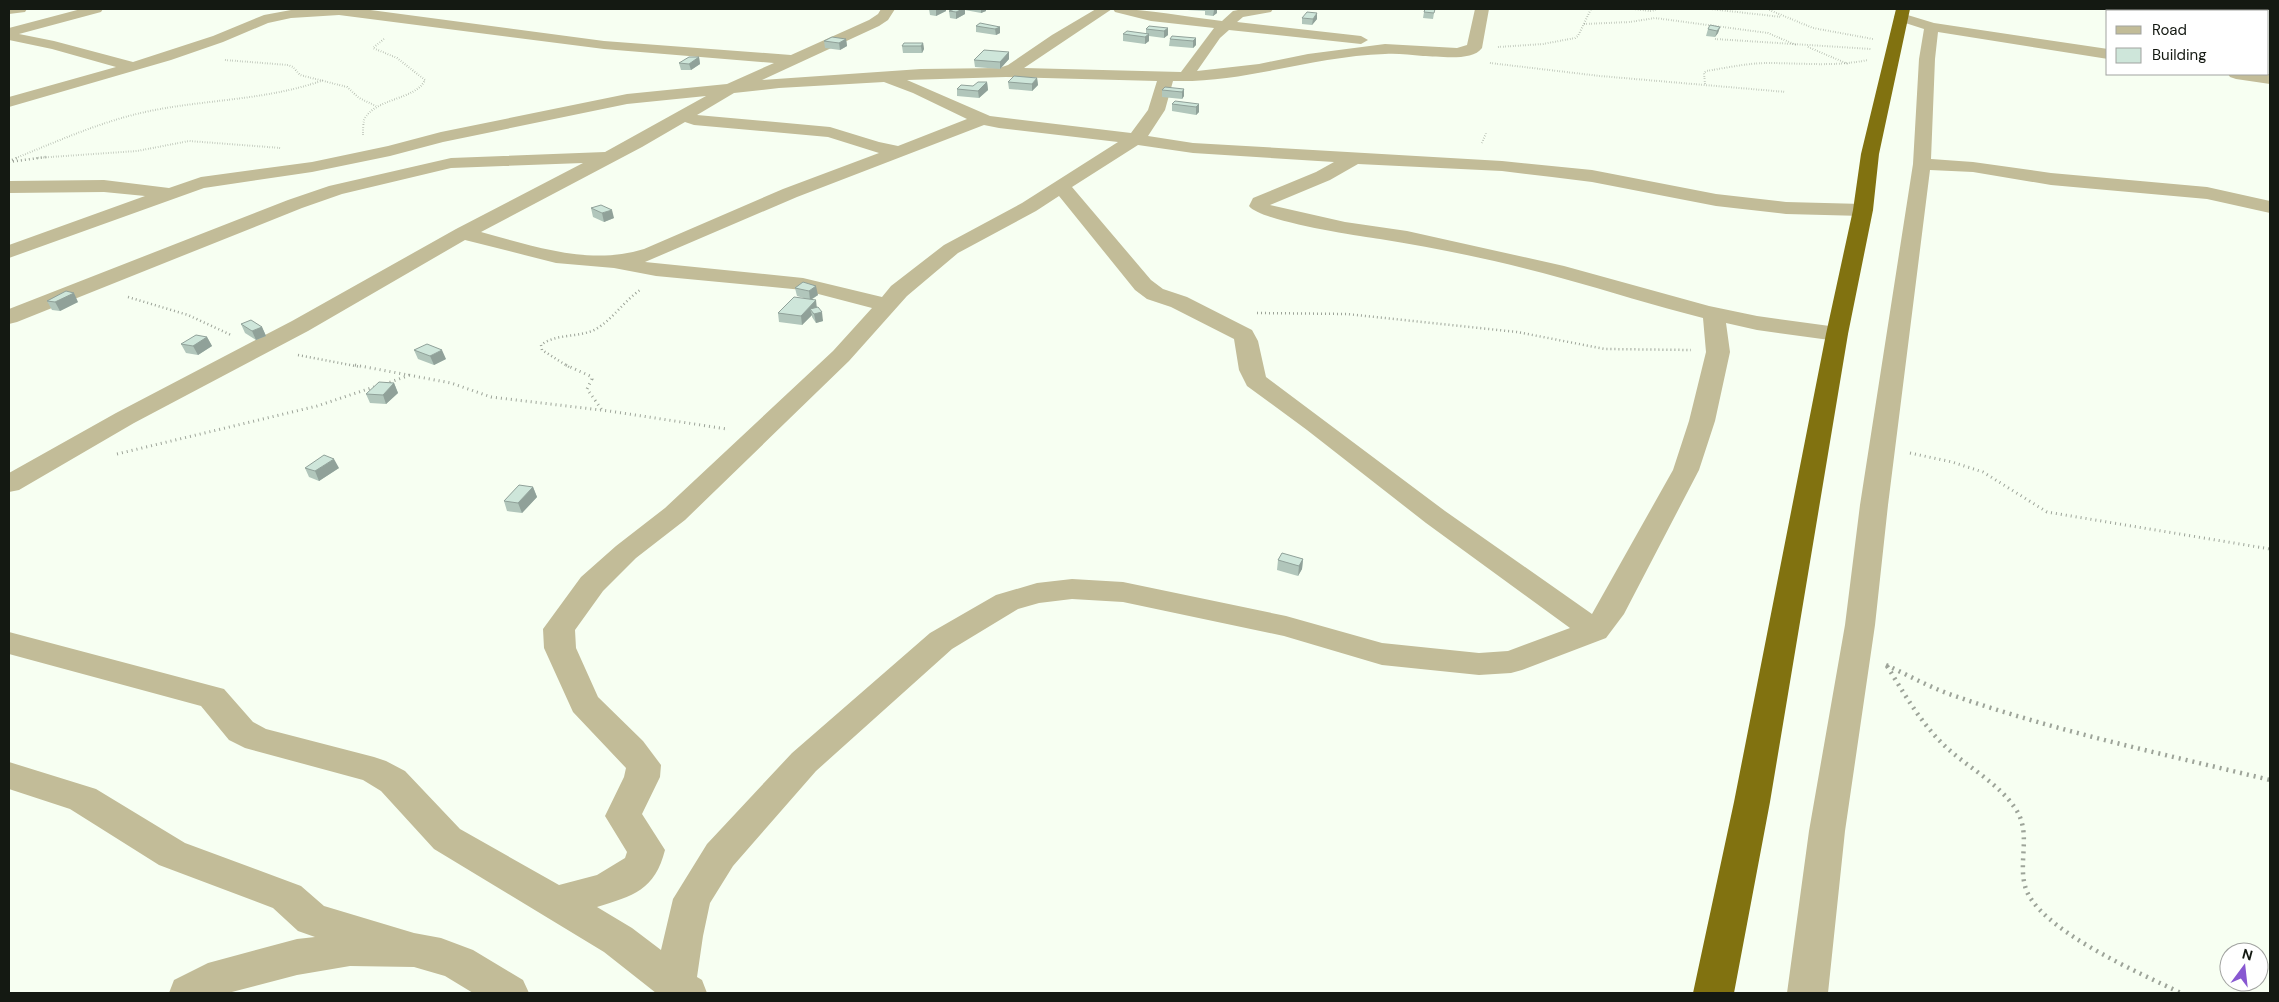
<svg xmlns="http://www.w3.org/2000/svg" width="2279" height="1002" font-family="'DM Sans',sans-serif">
  <rect width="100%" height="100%" fill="#f7fff2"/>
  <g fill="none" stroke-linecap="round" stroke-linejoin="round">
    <path stroke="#9da499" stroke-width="2" stroke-dasharray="0.5 2" stroke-linecap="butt" d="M1633,9L1651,11L1658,9
      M1710,9L1782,17
      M1767,9L1813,28L1873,39
      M1584,24L1630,22L1655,18L1768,33L1796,45
      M1715,39L1871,49
      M1498,47L1543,44L1575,38L1578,36L1591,9
      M1808,47L1848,64
      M225,60L288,65L293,67L300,75L347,87L359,98L376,106
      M1490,63L1600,76L1786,92
      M1705,84L1704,73L1706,71C1726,68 1747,63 1768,63C1802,63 1834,67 1868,60
      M363,135C363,131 363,124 364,120C374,98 416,100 425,80L397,58L373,48L385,38
      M1482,143L1486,133
      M16,158C58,141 100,122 145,112C205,99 265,101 324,80
      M36,158L137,151L189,141L281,148"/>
    <path stroke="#9da499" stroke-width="2.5" stroke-dasharray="1 3" stroke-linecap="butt" d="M12,160L19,157
      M9,162L46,157
      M128,297L188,315L231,335
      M1257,313L1347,314L1517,332L1605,349L1691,350
      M298,355L361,367
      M569,367L542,350L541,345C556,333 580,338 596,329C613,319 624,301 640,290"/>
    <path stroke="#9da499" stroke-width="3" stroke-dasharray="1 4" stroke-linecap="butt" d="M355,365L451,383L491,397L609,411L727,429
      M566,365L590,376L592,379L587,389L602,410
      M385,384L410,375
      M1910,453L1952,462L1983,472L2047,512L2270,549
      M117,454L317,406L374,387"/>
    <path stroke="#9da499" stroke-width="4.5" stroke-dasharray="2 5" stroke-linecap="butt" d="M1886,665C1908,675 1929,687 1952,695C2055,731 2163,754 2270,780
      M1887,666C1905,695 1922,725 1947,748C1969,768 1998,783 2015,808C2032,832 2018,860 2025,886C2036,929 2142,974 2181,993"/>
    <path fill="#c2bc98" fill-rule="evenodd" d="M9,9H27L25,12L9,14Z
      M81,9H103L101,12L19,34L54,41L133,62L213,36L264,15L291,10L363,9L604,41L791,55L869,20L878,14L881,9H895L888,20L879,26L762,80L921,69L999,68L1008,65L1052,35L1096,9H1112L1024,68L1181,72L1214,28L1151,21L1115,12L1113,9C1148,9 1187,17 1222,21L1233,11L1238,10L1273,9L1271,12L1243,17L1237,22L1361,36L1368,40L1361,44L1229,30L1220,38L1197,71L1259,64L1308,54L1385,44L1457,48L1467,45L1475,9H1489L1482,48C1472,62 1438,56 1423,56C1410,55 1397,53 1385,54C1314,56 1245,83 1173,81L1165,110L1148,136L1193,143L1502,161L1592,170L1716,194L1786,202L1863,204L1870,206L1873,210L1870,214L1863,216L1786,214L1716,206L1592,182L1552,177L1502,171L1358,164L1330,180L1270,205L1345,222L1407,231L1564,266L1709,306L1757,316L1837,327L1845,329L1848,334L1845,339L1837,341L1757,330L1726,323L1730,352L1715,421L1699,470L1624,614L1606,638L1522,670L1511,673L1479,675L1382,665L1284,636L1123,602L1072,599L1039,603L1018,609L952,649L816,771L733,866L710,903L703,936L697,977L702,980L707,993H656L604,952L434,849L381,791L363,780L245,748L229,740L201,706L9,654V632L224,689L253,722L266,729L374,757L386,761L405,771L460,829L559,885L597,875L625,858L627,852L605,816L624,777L626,768L573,712L544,648L543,629L581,577L616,546L665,508L833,351L872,308L803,290L656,276L614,268L556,263L465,240L308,331L134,423L19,490L9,492V473L116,413L292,321L456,229L583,163L451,168L342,194L302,208L17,322L9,324V309L288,200L329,186L451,158L605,152L706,96L627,104L443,142L390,156L312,172L204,188L9,258V245L145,196L104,192L9,193V181L104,180L169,188L201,177L312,162L388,146L441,132L627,94L727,84L774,63L604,49L339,15L291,18L268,23L223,42L171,60L9,107V97L116,67L52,49L9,40V28ZM1006,77L1157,81L1148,110L1131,133L990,116L907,80ZM884,82L913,93L967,119L898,146L879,142L830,127L697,115L734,93L779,88ZM685,122L694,125L828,137L879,153L783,189L644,249C590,266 533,246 481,232L642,147ZM984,125L999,128L1118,142L1022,203L944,245L891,286L882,297L803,278L645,262L797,197ZM1138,145L1193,153L1334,162L1316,172L1253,198L1249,206C1260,221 1357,236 1380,239C1438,248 1504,262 1561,278C1609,291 1655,306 1703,318L1706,352L1689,421L1673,470L1592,614L1445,511L1266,377L1258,341L1252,330L1187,297L1163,289L1151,280L1072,187ZM1059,196L1135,290L1147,299L1171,307L1234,339L1239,370L1247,386L1307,430L1426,523L1570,628L1508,651L1479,653L1382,643L1286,616L1123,582L1072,579L1037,583L996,595L930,633L792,753L707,844L673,899L661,950L632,928L597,907C633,896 655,890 665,850L642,814L660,777L661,765L643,741L598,697L576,648L575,630L603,591L636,558L685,520L849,361L907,296L958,253L1036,211Z
      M1901,13L1934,23L2108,49V59L1938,32L1935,59L1931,159L1973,162L2051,173L2207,187L2270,201V213L2207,199L2051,185L1973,172L1930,170L1888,505L1875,625L1845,831L1828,993H1787L1809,831L1845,625L1860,505L1913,164L1919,59L1924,29L1896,20L1894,17L1896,14Z
      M2228,74H2270V84L2236,79L2230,77Z
      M9,762L96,789L185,843L301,886L324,906L414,933L441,938L473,950L523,980L529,993H473L445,976L414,967L350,966L297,975L228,993H169L174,980L208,963L297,939L315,937L298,931L273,908L159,865L70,809L9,789Z"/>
    <path fill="#817210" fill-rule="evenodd" d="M1896,9H1910L1879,154L1873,210L1848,334L1770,802L1734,993H1693L1734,802L1826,334L1853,210L1861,154Z"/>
  </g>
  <path fill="#b1c6bb" d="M929,9H946V11L936,16L930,15Z
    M955,9H986V11L981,13L965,10V14L956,19L950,18L949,11Z
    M1187,9H1217V13L1213,16L1205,15V11L1187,10Z
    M1424,12L1434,13L1433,19L1423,18Z
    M1302,18L1317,19L1312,25L1302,24Z
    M976,26L1000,27V33L996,35L976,32Z
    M1720,27L1718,33L1715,37L1706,36L1708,29Z
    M1168,28V35L1164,38L1149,36V41L1145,44L1123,41V34H1146V29Z
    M1196,38V45L1193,48L1169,46L1170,39Z
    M846,39L847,46L840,50L825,48L824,41Z
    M923,43L924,49L922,53H903L902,46Z
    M1009,52V59L1000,69L975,67L974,60Z
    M699,57L700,64L691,70H681L679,63Z
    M1037,78L1038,85L1032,91L1009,89L1008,82Z
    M987,82L988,90L979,98L957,96V89L973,86Z
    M1184,89V96L1182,99L1162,97V90Z
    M1172,104H1199V112L1196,115L1172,111Z
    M591,208L614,218L604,222L593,217Z
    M803,282L818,295L811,300L817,307L823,321L816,323L812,317V315L802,325L779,322L778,313L807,299L797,296L795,288Z
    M47,301L78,302L60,311L52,310Z
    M241,324L262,327L266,336L256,340L245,333Z
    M207,337L212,346L198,355L186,353L181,344Z
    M414,350L446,359L434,365L418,359Z
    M394,383L398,393L386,404L370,403L366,394Z
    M305,468H339L319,481L309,477Z
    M533,487L537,497L522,513L507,511L504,501Z
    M1303,559L1302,569L1298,576L1277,570L1278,560Z"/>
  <path fill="#90a199" d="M938,9H946V11L936,16V10Z
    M963,9H965V14L956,19V12Z
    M981,9H986V11L981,13Z
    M1215,9H1217V13L1213,16L1214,10Z
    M1317,13V19L1312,25L1313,19Z
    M1000,27V33L996,35L995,29Z
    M1720,27L1718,33L1715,37L1717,31Z
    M1168,28V35L1164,38V31Z
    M1149,34V41L1145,44V37Z
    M1196,38V45L1193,48V41Z
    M846,39L847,46L840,50L839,43Z
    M923,43L924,49L922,53L921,46Z
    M1009,52V59L1000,69V62Z
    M699,57L700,64L691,70L689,64Z
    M1037,78L1038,85L1032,91V84Z
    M987,82L988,90L979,98L978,91Z
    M1184,89V96L1182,99V92Z
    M1199,104V112L1196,115V107Z
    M612,210L614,218L604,222L602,213Z
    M816,286L818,295L810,300L809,291Z
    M74,293L78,302L60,311L55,302Z
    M816,300L817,309H810L812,315L802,325L801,316Z
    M822,312L823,321L816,323L814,314Z
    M262,327L266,336L256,340L252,331Z
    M207,337L212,346L198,355L193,346Z
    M442,350L446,359L434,365L430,356Z
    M394,383L398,393L386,404L383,395Z
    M334,459L339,468L319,481L315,471Z
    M533,487L537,497L522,513L518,503Z
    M1303,559L1302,569L1298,576L1299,566Z"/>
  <path fill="#cee6da" stroke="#90a199" d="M955,9H963L956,12L949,11Z
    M1425,9H1435L1434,13L1424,12Z
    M1307,12L1317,13L1313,19L1302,18Z
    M980,23L1000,27L995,29L976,26Z
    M1710,25L1720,27L1717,31L1708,29Z
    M1149,26L1168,28L1164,31L1146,29Z
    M1127,31L1149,34L1145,37L1123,34Z
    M1172,36L1196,38L1193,41L1170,39Z
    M832,37L846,39L839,43L824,41Z
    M904,43H923L921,46H902Z
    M984,50L1009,52L1000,62L974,60Z
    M689,57H699L689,64L679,63Z
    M1014,76L1037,78L1032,84L1008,82Z
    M978,82H987L978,91L957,89L961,85L973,86Z
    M1165,87L1184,89L1182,92L1162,90Z
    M1175,101L1199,104L1196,107L1172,104Z
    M601,205L612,210L602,213L591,208Z
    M803,282L816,286L809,291L795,288Z
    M66,291L74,293L55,302L47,301Z
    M794,297L816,300L801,316L778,313Z
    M818,307L822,312L814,314L810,309Z
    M251,320L262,327L252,331L241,324Z
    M196,335L207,337L193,346L181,344Z
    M427,344L442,350L430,356L414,350Z
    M379,382L394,383L383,395L366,394Z
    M324,455L334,459L315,471L305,468Z
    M519,485L533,487L518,503L504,501Z
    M1282,553L1303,559L1299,566L1278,560Z"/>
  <rect width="2279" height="1002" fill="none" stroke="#141912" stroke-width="20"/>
  <rect x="2106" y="10" width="162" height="65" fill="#ffffff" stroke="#a1a3a0"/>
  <rect x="2116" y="26" width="25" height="8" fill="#c2bc98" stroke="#a1a3a0"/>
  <text x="2152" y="35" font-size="15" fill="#141912">Road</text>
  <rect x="2116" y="48" width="25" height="15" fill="#cee6da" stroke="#a1a3a0"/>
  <text x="2152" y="60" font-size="15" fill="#141912">Building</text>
  <g transform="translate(2244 967) rotate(15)"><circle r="24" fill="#ffffff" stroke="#a1a3a0"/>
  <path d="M0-4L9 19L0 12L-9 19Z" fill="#8858d1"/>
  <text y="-8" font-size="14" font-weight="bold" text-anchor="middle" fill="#141912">N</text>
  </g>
</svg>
